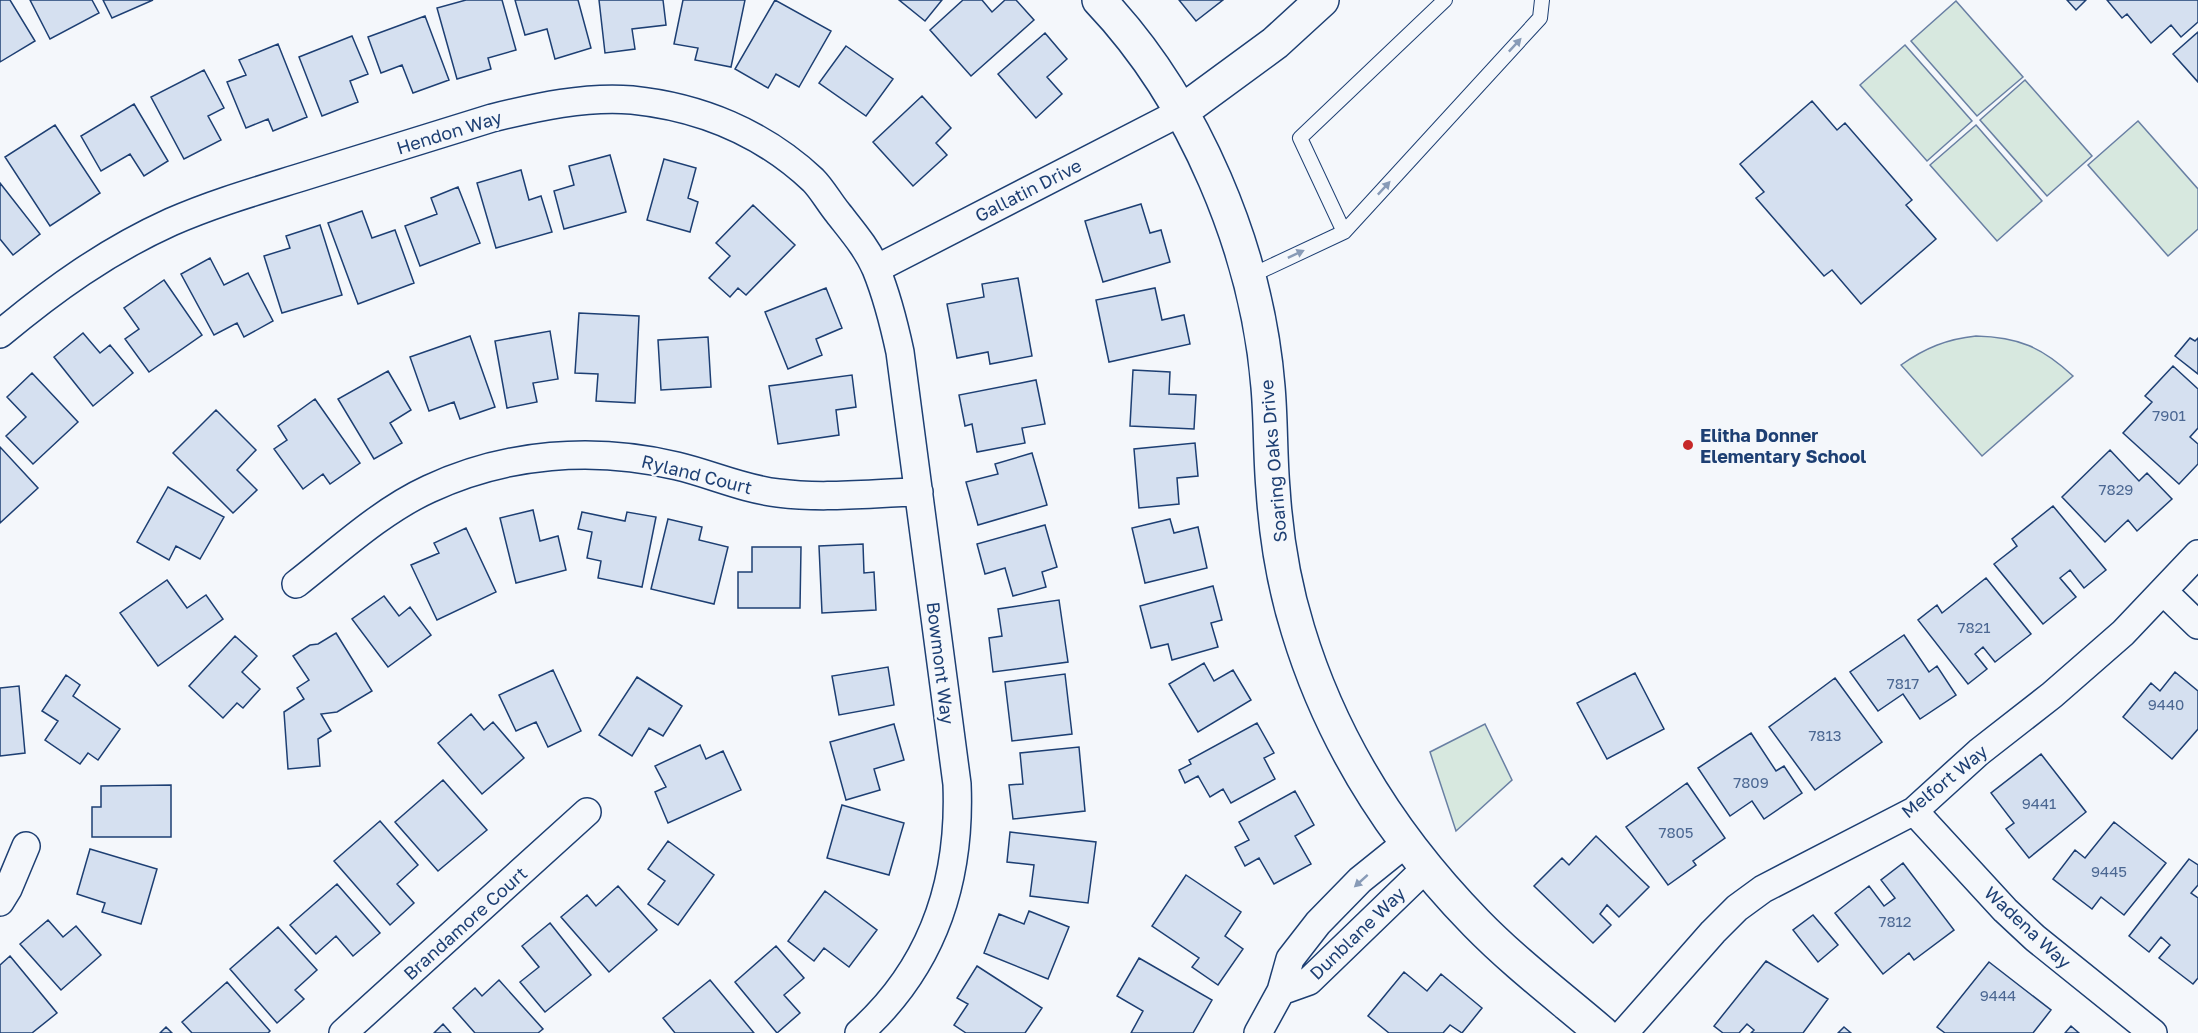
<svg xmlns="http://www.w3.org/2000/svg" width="2198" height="1033" font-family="'Golos Text',sans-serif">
  <rect width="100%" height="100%" fill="#f4f7fb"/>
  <path fill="#d7e8df" stroke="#687fa3" stroke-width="1.5" d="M1956,1L2023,77L1977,116L1911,41Z
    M1905,45L1972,121L1927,161L1860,85Z
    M2025,80L2092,156L2047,196L1980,120Z
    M2138,121L2198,189V229L2168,256L2088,165Z
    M1976,125L2042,201L1997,241L1930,165Z
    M1976,336C2018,337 2042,347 2073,376L1982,456L1901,365C1925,348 1947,339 1976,336Z
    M1485,724L1512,780L1456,831L1430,752Z"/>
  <path fill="#d5e0f0" stroke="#1d3f73" stroke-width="1.5" d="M0,0H10L35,41L0,62Z
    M30,0H92L99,13L50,39Z
    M103,0H153L112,18Z
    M466,0H502L516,50L488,58L491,69L457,79L437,8Z
    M515,0H578L591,48L555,59L547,29L525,35Z
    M599,0H663L666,25L632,29L635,49L605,53Z
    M683,0H745L731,67L695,60L698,48L674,44Z
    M775,0L831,31L799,87L776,74L768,88L735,69Z
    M899,0H942L925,21Z
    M963,0H982L992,12L1005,0H1016L1034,20L971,76L930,30Z
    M1179,0H1223L1196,21Z
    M2067,0H2086L2076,10Z
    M2107,0H2198V22L2181,37L2171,25L2151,43L2127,14L2122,18Z
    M425,16L449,80L413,93L402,65L381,73L368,37Z
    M2198,32V82L2173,54Z
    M1045,33L1067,59L1047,77L1062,94L1036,118L998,74Z
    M352,36L368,74L350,81L358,102L322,116L299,57Z
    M278,44L307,117L273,131L268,119L246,128L227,82L246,75L239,60Z
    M846,46L893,79L866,116L819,83Z
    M204,70L224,108L208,116L221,140L184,159L151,97Z
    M922,96L951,128L936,143L947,155L913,186L873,142Z
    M1812,101L1837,130L1845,123L1912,200L1906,205L1936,239L1861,304L1832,270L1824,276L1756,198L1764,192L1740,164Z
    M134,104L168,161L144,176L130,154L101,171L81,136Z
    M55,125L100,193L50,226L5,157Z
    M610,155L626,212L564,229L554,191L574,185L569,166Z
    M664,159L696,168L688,198L698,202L690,232L647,220Z
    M521,170L529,200L541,196L552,232L496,248L477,183Z
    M0,183L40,234L13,255L0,239Z
    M458,187L480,243L420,266L405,226L437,214L431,198Z
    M1141,204L1150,233L1161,230L1170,262L1103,282L1085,221Z
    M753,205L795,245L746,295L738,288L730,297L709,278L730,256L716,243Z
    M362,211L372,238L395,230L414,283L358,304L328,223Z
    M320,225L342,295L282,313L264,256L290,248L286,236Z
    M210,258L224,285L248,273L273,321L244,337L237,323L214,335L181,274Z
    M1018,278L1032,356L990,364L988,352L957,358L947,304L984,297L982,284Z
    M164,280L202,335L149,372L125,339L139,329L124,308Z
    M826,288L842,328L816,339L822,355L788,369L765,312Z
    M1155,288L1162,320L1184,315L1190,344L1109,362L1096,300Z
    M579,313L639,316L635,403L596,401L598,374L575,373Z
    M550,331L558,379L533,383L537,402L507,408L495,341Z
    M83,333L100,353L110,345L133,373L93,406L54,357Z
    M470,336L495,407L460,419L454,402L429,411L410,357Z
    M708,337L711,387L661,390L658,340Z
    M2190,338L2195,341L2198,338V374L2175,356Z
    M2173,366L2198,389V428L2190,437L2198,444V464L2179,484L2123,433L2152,402L2145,396Z
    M1133,370L1170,372L1169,394L1196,395L1194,429L1130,426Z
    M388,371L411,410L390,423L402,443L374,459L338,399Z
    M32,373L78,422L33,464L6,436L26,417L7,397Z
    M852,375L856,407L836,410L839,435L778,444L769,386Z
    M1036,380L1045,424L1022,428L1025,443L977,452L972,424L965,426L959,395Z
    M315,399L360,463L330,484L323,474L303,489L274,449L287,440L278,426Z
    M216,410L256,450L237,470L257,490L233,513L173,453Z
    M1195,443L1198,476L1177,478L1179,504L1139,508L1134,449Z
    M0,447L38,488L0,523Z
    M2110,450L2139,481L2147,473L2172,499L2137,531L2128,520L2105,542L2062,497Z
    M1032,453L1047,505L978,525L966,482L998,474L995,464Z
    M168,487L224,517L200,559L176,546L169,560L137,542Z
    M2053,506L2106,570L2084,588L2070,570L2060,578L2076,597L2043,624L1994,564L2017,546L2012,539Z
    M533,510L540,541L558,536L566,570L516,583L500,518Z
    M582,512L625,521L627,512L656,517L642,587L598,578L601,561L587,558L592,532L578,529Z
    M668,519L702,527L699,540L728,547L714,604L651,589Z
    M1170,519L1174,533L1198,527L1207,568L1145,583L1132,528Z
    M1045,525L1057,567L1042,572L1046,587L1013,596L1005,568L985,574L977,544Z
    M466,528L496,592L437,620L411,565L439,553L434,543Z
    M863,544L864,573L874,572L876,610L822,613L819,546Z
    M752,547H801L800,608H738V572H752Z
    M1986,578L2031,634L1995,662L1983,647L1975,654L1987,669L1968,684L1918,620L1937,605L1942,613Z
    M167,580L187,608L206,595L223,619L158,666L120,613Z
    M1213,586L1222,620L1211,623L1218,647L1172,660L1168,644L1151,648L1140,606Z
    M384,596L399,616L410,607L431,635L388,667L352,619Z
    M1059,600L1068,662L993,672L989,638L1002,636L998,609Z
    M336,633L372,691L337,712L321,714L331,731L318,739L320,766L288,769L284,712L304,699L297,688L309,680L293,656L310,645L318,644Z
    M1904,635L1929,672L1937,666L1956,695L1920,719L1903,694L1878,711L1850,672Z
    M235,636L257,656L242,672L260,689L243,708L237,703L223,718L189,686Z
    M1204,663L1214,681L1233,670L1251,700L1198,732L1169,684Z
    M888,667L894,705L839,715L832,676Z
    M553,670L581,731L548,747L536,722L516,731L499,695Z
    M2175,672L2198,691V729L2172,759L2123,717L2151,683L2160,691Z
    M1635,673L1664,729L1607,759L1577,703Z
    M1065,674L1072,734L1012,741L1005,682Z
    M66,675L80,685L73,696L120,729L98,760L88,753L80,764L45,740L58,721L42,711Z
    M637,677L682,706L663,736L649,728L632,756L599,735Z
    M1835,678L1882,742L1815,790L1769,727Z
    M19,686L25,753L0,756V688Z
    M471,714L484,730L493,722L524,758L482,794L438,743Z
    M1257,723L1274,753L1264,758L1275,779L1231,803L1223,789L1210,797L1198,776L1185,783L1179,770L1191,764L1189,760Z
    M894,724L904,760L874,769L880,790L846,800L830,742Z
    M1751,733L1776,771L1784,766L1802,793L1764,819L1752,801L1730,816L1698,768Z
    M700,745L706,759L723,751L741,790L668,823L655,792L666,787L655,766Z
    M1079,747L1085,811L1013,819L1009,785L1023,784L1020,753Z
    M2041,754L2086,812L2029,858L2006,829L2014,823L1991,793Z
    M443,780L487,830L438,871L395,822Z
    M1687,783L1725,838L1693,861L1696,865L1668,885L1626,827Z
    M171,785V837H92V807H101V786Z
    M1295,791L1314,825L1295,836L1311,864L1274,884L1259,858L1245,866L1235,847L1249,840L1239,822Z
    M842,805L904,823L889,875L827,858Z
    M380,821L418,865L397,884L414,903L390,925L334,861Z
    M2114,822L2166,863L2124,915L2101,897L2092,909L2053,879L2075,850L2085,858Z
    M1010,832L1096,842L1088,903L1030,896L1034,865L1007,862Z
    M1596,836L1649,887L1619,917L1607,905L1600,914L1611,925L1593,943L1534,886L1562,858L1569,865Z
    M668,841L714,875L678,925L648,904L665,881L648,869Z
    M90,849L157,869L141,924L102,912L105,903L77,894Z
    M2189,859L2198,865V885L2191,893L2198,898V978L2193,984L2159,958L2170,945L2161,937L2149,952L2129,936Z
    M1903,863L1954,930L1914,960L1909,953L1883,974L1835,913L1869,886L1884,906L1895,898L1881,880Z
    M1186,875L1241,912L1225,936L1243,949L1218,985L1192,967L1199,958L1152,926Z
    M337,884L380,933L353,956L336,936L316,954L290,925Z
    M618,886L657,930L609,972L561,917L587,895L596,906Z
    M825,891L877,930L849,967L824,948L814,961L788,941Z
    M1029,911L1069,927L1048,979L984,953L999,914L1024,924Z
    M1813,915L1838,945L1818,962L1793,930Z
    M48,920L63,937L76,926L101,955L61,990L20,944Z
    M550,923L591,975L545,1012L520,982L539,967L522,946Z
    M278,927L317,970L295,990L304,999L277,1023L230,969Z
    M776,946L804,978L784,995L800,1013L777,1033L735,982Z
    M10,956L57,1013L32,1033H0V965Z
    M1139,958L1212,1000L1193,1033H1131L1143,1011L1117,996Z
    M1766,961L1828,999L1803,1033H1751L1754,1030L1747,1024L1739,1033H1723L1714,1026Z
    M1989,962L2051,1010L2033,1033H1945L1937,1027Z
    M977,966L1042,1008L1025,1033H966L954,1025L968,1004L957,998Z
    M1404,972L1427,991L1441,974L1482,1008L1462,1033L1450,1025L1443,1033H1389L1368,1016Z
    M499,980L543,1029L538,1033H475L453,1008L475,988L482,996Z
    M710,980L754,1033H675L663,1018Z
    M227,982L270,1031L268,1033H192L182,1022Z
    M443,1024L451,1033H434Z
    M2071,1026L2079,1033H2065Z
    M166,1027L172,1033H160Z
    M1844,1027L1851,1033H1838Z"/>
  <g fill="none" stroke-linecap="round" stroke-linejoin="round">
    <g stroke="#1d3f73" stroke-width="16">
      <path id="lane" d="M1344,232L1300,138L1445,0
        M1248,277L1344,232L1540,18L1542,0"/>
    </g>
    <g stroke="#1d3f73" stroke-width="30">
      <path id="street" d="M876,269L1181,112
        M0,334C54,289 107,251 171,222C214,203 260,190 305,176C367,157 429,137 492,118C537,107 586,96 632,100C700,107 763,133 813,180C822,189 829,202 838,213C852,231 867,248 876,269C887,296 894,324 900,352L957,784C961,882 933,967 859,1033
        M296,584C337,552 381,511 429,489C506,453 594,446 677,466C711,474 743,489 778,493C824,499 872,493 919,492
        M2164,592L2198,625
        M1914,811L2005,910L2035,938L2153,1033
        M0,902L8,889L26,846
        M1281,991L1309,981L1427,867
        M343,1033L587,812
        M1258,1033L1281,991L1290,959L1318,923L1360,880L1406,843
        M1624,1033L1713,932L1737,908L1763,889L1914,811L1979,752L2052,695L2123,633L2198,554"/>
    </g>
    <g stroke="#1d3f73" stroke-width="36">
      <path id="secondary" d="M1099,0C1194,100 1257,250 1268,387C1271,421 1270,455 1273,489C1276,536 1284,585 1298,630C1332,742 1394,839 1476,923C1515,963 1560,997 1602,1033
        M1181,112L1275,43L1322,0"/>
    </g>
    <use href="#lane" stroke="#f4f7fb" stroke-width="14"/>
    <use href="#street" stroke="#f4f7fb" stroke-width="27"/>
    <use href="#secondary" stroke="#f4f7fb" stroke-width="33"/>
  </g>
  <defs><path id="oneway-solid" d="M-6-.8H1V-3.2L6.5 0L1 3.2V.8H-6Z" transform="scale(1.5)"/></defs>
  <g fill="#889bb7">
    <use href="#oneway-solid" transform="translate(1515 45) rotate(-47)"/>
    <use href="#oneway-solid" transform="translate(1384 188) rotate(-47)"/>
    <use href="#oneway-solid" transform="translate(1296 254) rotate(-25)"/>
    <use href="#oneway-solid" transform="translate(1361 881) rotate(138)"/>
  </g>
  <circle fill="#c62828" stroke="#f4f7fb" stroke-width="2" cx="1688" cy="445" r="6"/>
  <g text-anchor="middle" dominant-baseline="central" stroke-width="4.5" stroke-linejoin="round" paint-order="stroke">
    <g font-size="15" fill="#4b6792">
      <text x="2169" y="415">7901</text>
      <text x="2116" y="489">7829</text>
      <text x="1974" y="627">7821</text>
      <text x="1903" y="683">7817</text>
      <text x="2166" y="704">9440</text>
      <text x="1825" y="735">7813</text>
      <text x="1751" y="782">7809</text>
      <text x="2039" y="803">9441</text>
      <text x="1676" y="832">7805</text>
      <text x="2109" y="871">9445</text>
      <text x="1895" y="921">7812</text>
      <text x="1998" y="995">9444</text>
    </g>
    <g font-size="18" fill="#1d3f73" stroke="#f4f7fb">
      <text transform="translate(449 132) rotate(-17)">Hendon Way</text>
      <text transform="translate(1028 190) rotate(-27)">Gallatin Drive</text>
      <text transform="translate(1273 461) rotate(-95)">Soaring Oaks Drive</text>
      <text transform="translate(697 474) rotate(14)">Ryland Court</text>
      <text transform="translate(941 663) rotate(83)">Bowmont Way</text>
      <text transform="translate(1944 781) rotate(-39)">Melfort Way</text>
      <text transform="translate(465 923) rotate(-42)">Brandamore Court</text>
      <text transform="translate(2028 927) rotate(43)">Wadena Way</text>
      <text transform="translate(1357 933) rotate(-44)">Dunblane Way</text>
    </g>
    <g font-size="18" font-weight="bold" fill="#1d3f73" stroke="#f4f7fb" text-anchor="start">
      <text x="1700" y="435">Elitha Donner<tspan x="1700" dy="21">Elementary School</tspan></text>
    </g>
  </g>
</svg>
